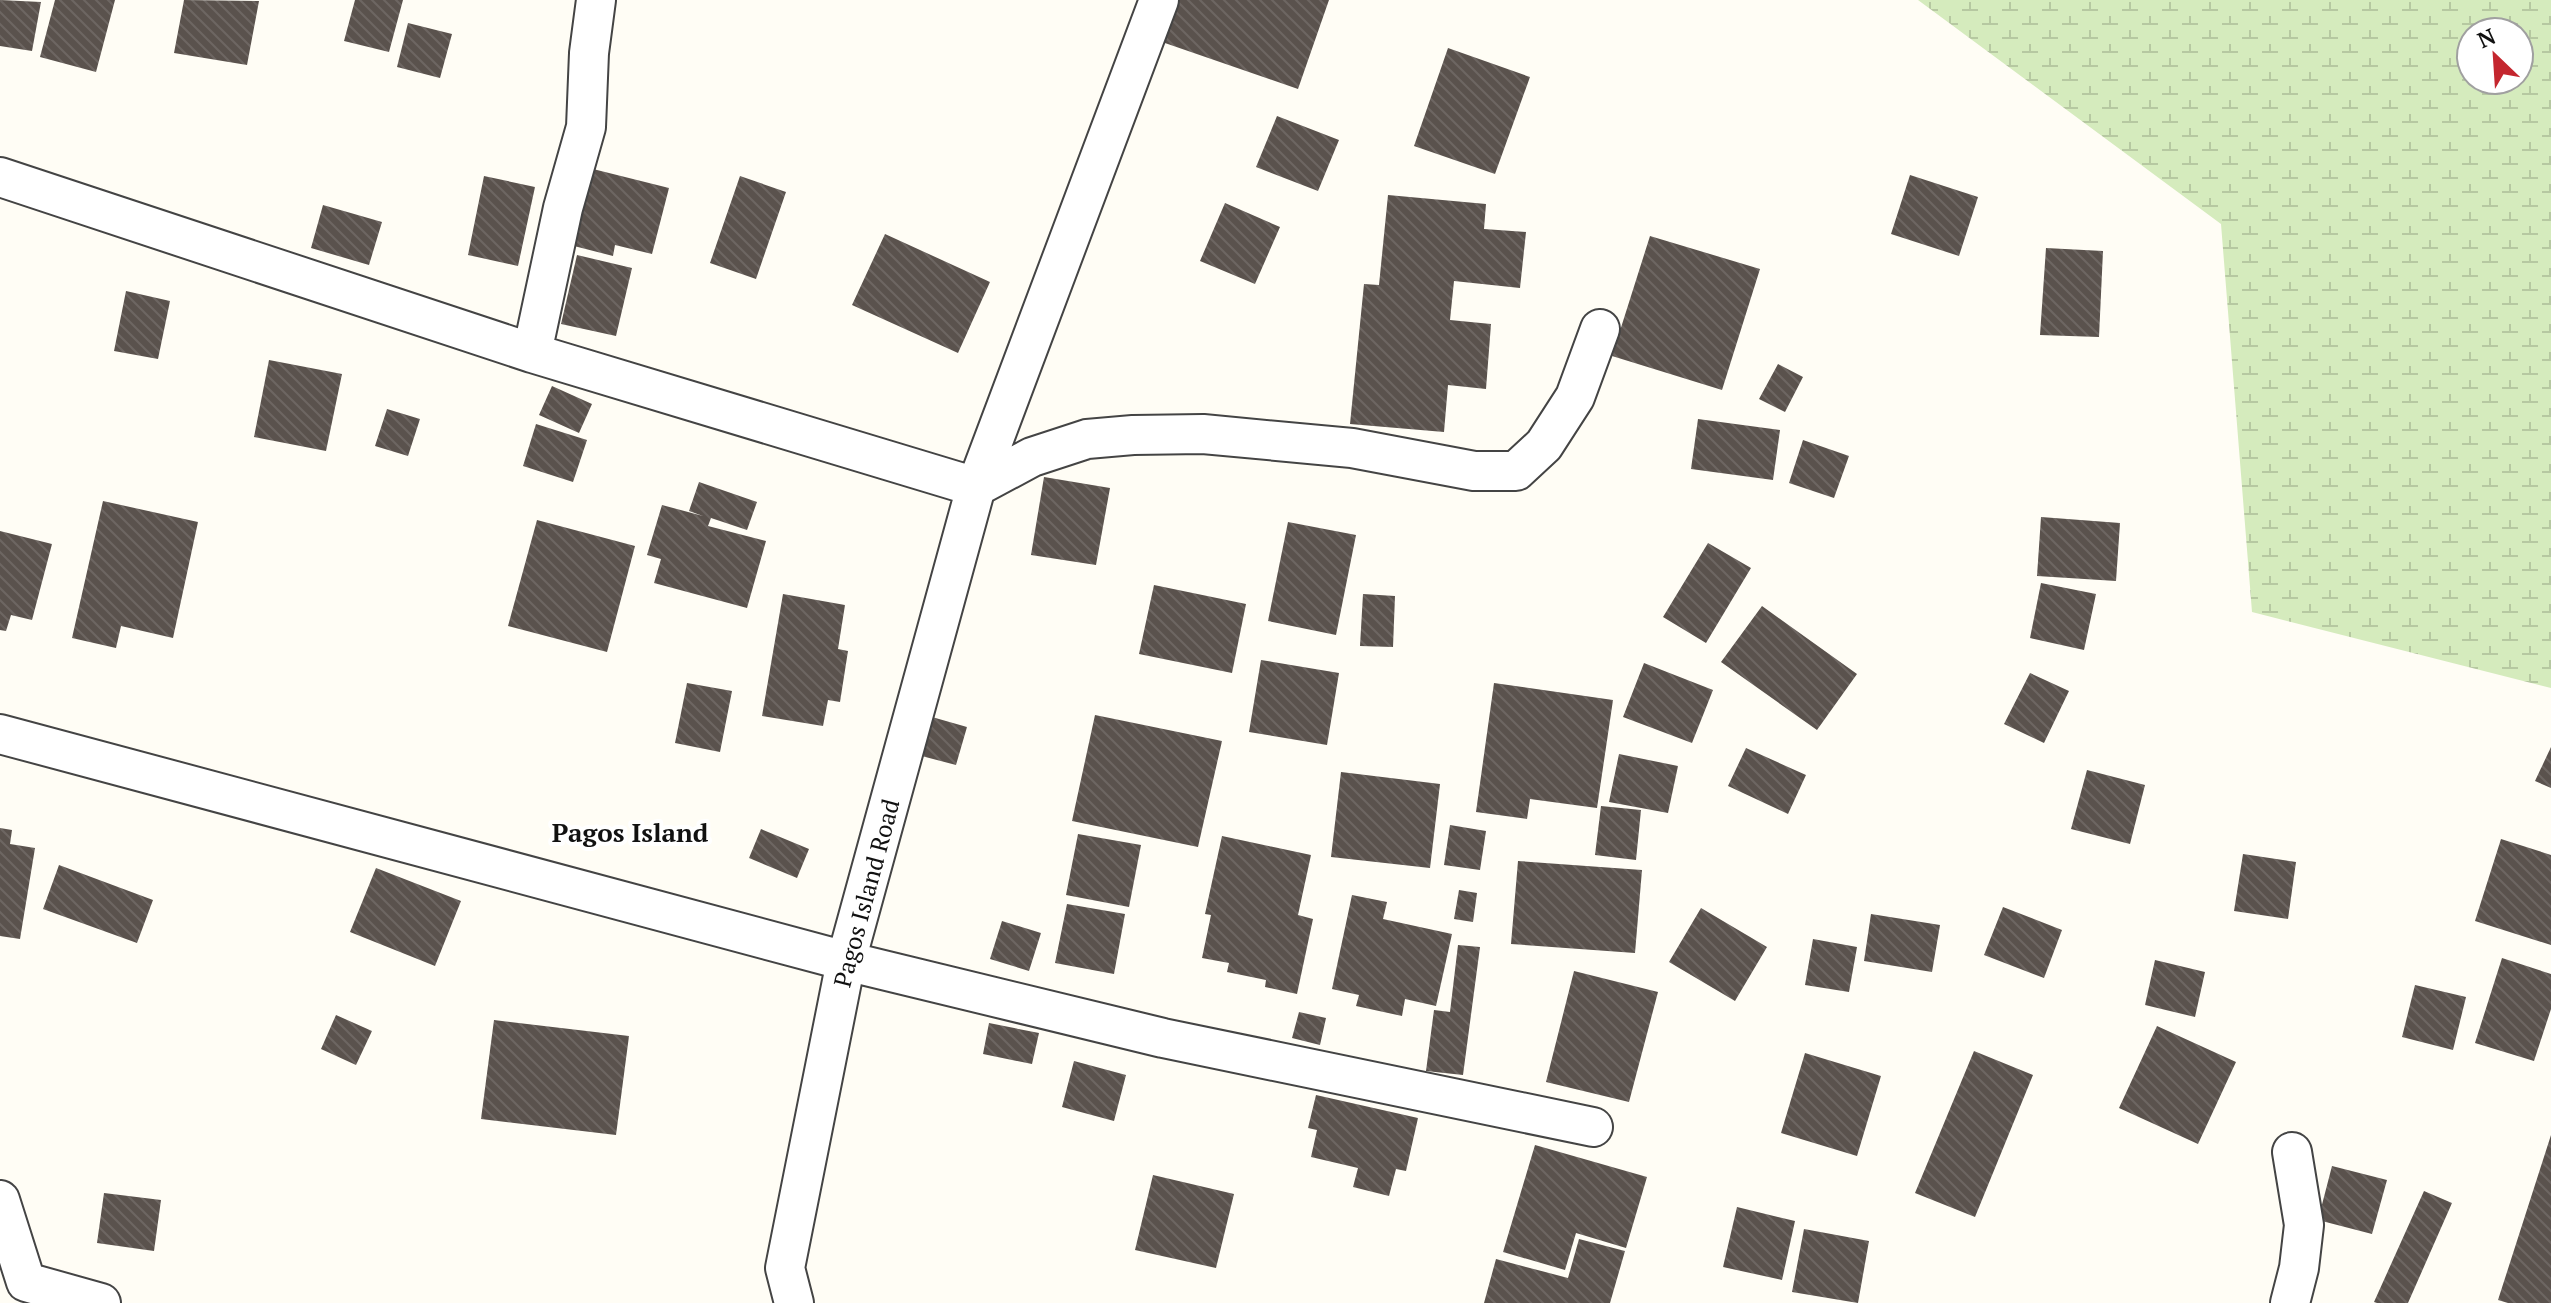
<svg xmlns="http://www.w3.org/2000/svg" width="2551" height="1303" font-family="'PT Serif',serif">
  <defs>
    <pattern id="wetland-marsh" width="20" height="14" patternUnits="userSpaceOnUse" patternTransform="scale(2)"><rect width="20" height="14" fill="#d5ebbd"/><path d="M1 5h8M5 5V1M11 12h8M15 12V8" fill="none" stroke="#b6c8a1"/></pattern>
    <pattern id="building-back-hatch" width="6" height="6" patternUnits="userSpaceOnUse" patternTransform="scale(2)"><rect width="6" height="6" fill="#5a524d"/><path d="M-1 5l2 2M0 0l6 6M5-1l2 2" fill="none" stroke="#6d6662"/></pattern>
  </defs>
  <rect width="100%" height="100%" fill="#fffdf5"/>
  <path fill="url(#wetland-marsh)" fill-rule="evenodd" d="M1918,0H2551V688L2252,612L2221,224ZM2471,32H2519V80H2471Z"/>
  <path fill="url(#building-back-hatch)" d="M0,0L41,2L32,51L0,46Z
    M55,0H115L96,72L40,57Z
    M184,0L259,1L247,65L174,53Z
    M355,0H403L389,52L344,41Z
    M1177,0H1329L1298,89L1162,42Z
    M408,23L452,34L440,78L397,67Z
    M1448,48L1530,77L1495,174L1414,146Z
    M1277,116L1339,140L1318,191L1256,167Z
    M593,169L669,188L652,254L615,245L613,256L574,246Z
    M1910,175L1978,197L1959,256L1891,234Z
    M484,176L535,187L518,266L468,255Z
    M740,176L786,192L756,279L710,263Z
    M1388,195L1486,204L1484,229L1526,232L1520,288L1454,281L1450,320L1491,324L1486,389L1448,385L1444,432L1350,424L1364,284L1379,285Z
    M1225,203L1280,227L1255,284L1200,261Z
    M323,205L382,222L369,265L311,248Z
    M885,234L990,282L958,353L852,305Z
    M1650,236L1760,269L1722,390L1612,356Z
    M2046,248L2103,251L2099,337L2040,335Z
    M577,255L632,268L616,336L561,324Z
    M126,291L170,301L158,359L114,351Z
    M269,360L342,374L326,451L254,437Z
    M1778,364L1803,377L1785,412L1759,399Z
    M552,386L592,404L579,433L539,415Z
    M387,409L420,419L408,456L375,446Z
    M1698,419L1780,430L1773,480L1691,469Z
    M536,424L587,440L573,482L523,466Z
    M1803,440L1849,456L1834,498L1789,483Z
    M1044,477L1110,488L1096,565L1031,555Z
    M699,482L757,502L747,530L711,518L708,526L766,541L747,608L654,583L661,559L647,555L662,505L703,516L689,511Z
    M103,501L198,522L173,638L121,626L116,648L72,638Z
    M2041,517L2120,523L2116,581L2037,576Z
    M537,520L635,546L607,652L508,626Z
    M1288,522L1356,535L1336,635L1268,621Z
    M0,531L52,544L32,620L11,615L6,631L0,630Z
    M1708,543L1751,568L1706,643L1663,617Z
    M2041,583L2096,594L2084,650L2030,638Z
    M1154,585L1246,604L1232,673L1139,654Z
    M783,594L845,605L838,649L848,651L840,702L828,700L823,726L762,716Z
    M1363,594L1395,596L1393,647L1360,646Z
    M1762,606L1857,674L1817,730L1721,662Z
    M1261,660L1339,673L1327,745L1249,732Z
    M1644,663L1713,690L1692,743L1623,717Z
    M2030,673L2069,691L2044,743L2004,724Z
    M687,683L732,691L720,752L675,743Z
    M1494,683L1613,700L1597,808L1530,799L1527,819L1476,812Z
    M925,715L967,727L956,765L914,754Z
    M1095,715L1222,741L1198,847L1072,821Z
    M2551,747V788L2535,781Z
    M1746,748L1806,775L1788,814L1728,786Z
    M1619,754L1678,766L1668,813L1609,802Z
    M2087,770L2145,785L2130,844L2071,829Z
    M1341,772L1440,784L1430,868L1331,857Z
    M1601,806L1641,810L1636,860L1595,855Z
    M1450,825L1486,831L1480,870L1444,865Z
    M0,828L12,830L10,844L35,848L20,939L0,936Z
    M761,829L809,849L797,878L749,858Z
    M1078,834L1141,845L1129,907L1066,895Z
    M1222,836L1311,855L1298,915L1313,919L1297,994L1265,987L1266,980L1227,972L1229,963L1202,958L1211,915L1205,914Z
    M2501,839L2551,855V945L2475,921Z
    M2243,854L2296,862L2288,919L2234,911Z
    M1518,861L1642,870L1635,953L1511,944Z
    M59,865L153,900L137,943L43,909Z
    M376,868L461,901L435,966L350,932Z
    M1459,890L1477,893L1473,922L1454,919Z
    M1352,895L1387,902L1383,919L1452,934L1436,1006L1405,999L1402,1016L1356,1006L1359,995L1332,989Z
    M1067,904L1125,914L1114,974L1055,963Z
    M2003,907L2062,930L2044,978L1984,955Z
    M1701,908L1767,947L1735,1001L1669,962Z
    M1871,914L1940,925L1932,972L1864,961Z
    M1002,921L1041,933L1029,971L990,959Z
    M1813,939L1857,947L1849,992L1805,985Z
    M1458,945L1480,947L1463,1075L1426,1071L1434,1010L1450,1012Z
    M2502,958L2551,974V1009L2534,1061L2475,1043Z
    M2155,960L2205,972L2195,1017L2145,1005Z
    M1574,971L1658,992L1629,1102L1546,1082Z
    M2415,985L2466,997L2453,1050L2402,1037Z
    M1299,1012L1326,1018L1320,1045L1292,1038Z
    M336,1015L372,1031L356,1065L321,1049Z
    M494,1020L629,1036L616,1135L481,1119Z
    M989,1023L1039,1033L1032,1064L983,1054Z
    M2157,1026L2236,1062L2198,1144L2119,1108Z
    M1974,1051L2033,1075L1975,1217L1915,1193Z
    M1805,1053L1881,1076L1857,1156L1781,1133Z
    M1074,1061L1126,1075L1114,1121L1062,1107Z
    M1316,1095L1418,1118L1406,1171L1396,1169L1389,1196L1353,1187L1358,1168L1311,1157L1317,1130L1308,1128Z
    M2551,1135V1303H2508L2498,1300Z
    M1535,1145L1647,1177L1626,1248L1576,1233L1565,1270L1503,1252Z
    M2332,1166L2387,1180L2372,1234L2318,1220Z
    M1153,1175L1234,1194L1216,1268L1135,1250Z
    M2424,1191L2452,1203L2408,1303H2377L2374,1302Z
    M104,1193L161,1200L154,1251L97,1243Z
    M1737,1207L1795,1221L1782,1280L1723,1267Z
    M1804,1229L1869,1241L1858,1303L1792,1292Z
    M1579,1239L1625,1251L1610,1303H1484L1496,1259L1568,1278Z"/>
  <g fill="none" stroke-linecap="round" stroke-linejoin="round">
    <g stroke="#444" stroke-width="42">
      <path id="minor" d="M596,0L589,53L586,127L563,208L532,353L976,487L1032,457L1087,439L1133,435L1203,434L1352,448L1474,471H1516L1544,445L1575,397L1600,329
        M0,177L532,353
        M0,734L846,961L1163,1038L1593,1127
        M0,1200L26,1282L101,1303
        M794,1303L785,1268L846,961L976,487L1159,0
        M2290,1303L2299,1268L2304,1225L2292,1152"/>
    </g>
    <use href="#minor" stroke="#fff" stroke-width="38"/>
  </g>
  <g text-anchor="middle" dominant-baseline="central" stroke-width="8" stroke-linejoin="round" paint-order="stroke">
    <g font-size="24" fill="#111" stroke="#fff">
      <text transform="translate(866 893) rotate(-75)">Pagos Island Road</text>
    </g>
    <g font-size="26" font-weight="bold" fill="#111" stroke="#fff">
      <text x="630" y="832">Pagos Island</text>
    </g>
  </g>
  <g transform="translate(2495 56) rotate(335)"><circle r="38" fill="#ffffff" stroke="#a0a0a0" stroke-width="2"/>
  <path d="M0-6L14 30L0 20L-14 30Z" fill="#c4262e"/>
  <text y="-12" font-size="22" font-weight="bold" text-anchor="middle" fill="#111111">N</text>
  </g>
</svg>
